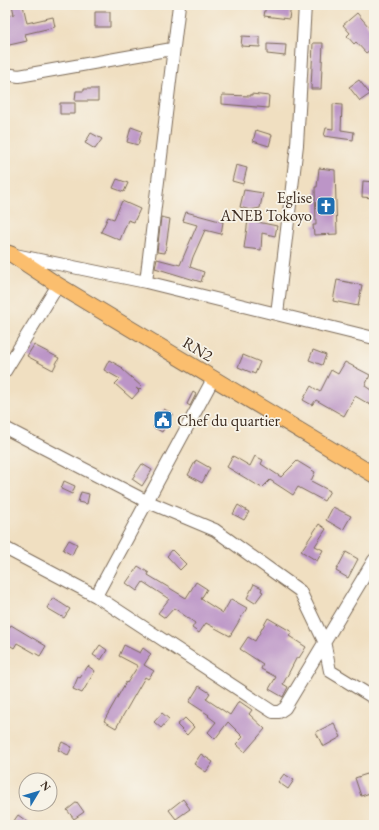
<svg xmlns="http://www.w3.org/2000/svg" width="379" height="830" font-family="'EB Garamond',serif">
  <rect width="100%" height="100%" fill="#f7f3e8"/>
  <filter id="ink" filterUnits="userSpaceOnUse"><feTurbulence type="fractalNoise" baseFrequency=".025" numOctaves="2"/><feDisplacementMap in="SourceGraphic" scale="8" xChannelSelector="R" yChannelSelector="G"/><feConvolveMatrix kernelMatrix="1 2 1 2 8 2 1 2 1" color-interpolation-filters="sRGB"/></filter>
  <filter id="wash" filterUnits="userSpaceOnUse"><feTurbulence type="fractalNoise" baseFrequency=".012" numOctaves="4" result="noise"/><feDisplacementMap in="SourceGraphic" scale="16" xChannelSelector="R" yChannelSelector="G"/><feGaussianBlur stdDeviation="0.9" result="paint"/><feColorMatrix in="noise" values="0 0 0 0 0 0 0 0 0 0 0 0 0 0 0 0 0 1.4 0 .05"/><feComposite in="paint" operator="in"/></filter>
  <g filter="url(#wash)">
    <rect width="100%" height="100%" fill="#f0dfc1"/>
    <g id="blocks">
      <path fill="#bc95c7" d="M12,5H23L27,23L53,17L55,27L25,34L27,41L5,46V30H7L5,16L14,14Z
        M266,5H291L289,19L264,16Z
        M95,12H110V27H95Z
        M357,13L374,33V47L366,53L356,42L354,44L347,36L350,33L343,25Z
        M242,36L260,37V47L241,46Z
        M313,43H323L321,89H311Z
        M267,44L286,45L285,56L267,54Z
        M359,80L370,94L360,101L349,87Z
        M84,89H98V101H75L76,91H84Z
        M251,94L269,96L268,108L222,104V95L251,96Z
        M60,103H75V114H60Z
        M333,104L342,105L341,130L354,132L353,140L324,136L326,128L333,129Z
        M131,127L142,131L138,145L127,142Z
        M256,130L272,135L269,146L253,141Z
        M91,133L102,139L95,149L85,143Z
        M236,165L247,168L243,184L232,181Z
        M319,168L335,170L337,234L314,235L313,225H316L315,187H317Z
        M117,179L128,183L124,192L113,188Z
        M363,181L374,182V198L362,197Z
        M244,190L263,193L260,208L250,210L240,207Z
        M122,201L140,209L134,222L128,220L120,240L101,232L108,217L114,219Z
        M186,212L223,222L221,234L205,230L193,257L190,267L204,272L201,282L155,268L157,259L180,265L197,225L183,221Z
        M161,217L170,219L165,253L157,252Z
        M248,220L277,226L275,236L262,233L261,250L244,248Z
        M337,280L362,285L358,306L333,301Z
        M34,345L59,358L53,370L27,356Z
        M313,350L326,355L322,365L309,360Z
        M243,355L260,362L255,374L238,367Z
        M109,360L123,368L122,369L142,387L139,390L136,388L139,391L132,399L115,384L120,379L104,370Z
        M345,362L370,375L365,386L374,392V407L355,396L344,416L316,400L312,405L303,400L311,386L320,392L331,370L338,374Z
        M193,392L196,394L190,406L187,404Z
        M164,409L173,414L162,432L153,427Z
        M233,456L250,466L255,456L263,460L261,464L281,477L297,461L315,472L311,481L330,491L324,501L298,487L293,495L270,480L262,488L227,467Z
        M196,460L210,468L202,483L188,475Z
        M142,464L152,470L142,486L132,479Z
        M64,481L75,486L72,494L61,489Z
        M81,492L89,494L87,504L78,502Z
        M238,505L249,512L244,520L233,514Z
        M333,507L351,516L343,530L326,520Z
        M319,524L326,529L315,546L323,550L317,561L301,551Z
        M69,540L77,544L72,555L63,550Z
        M172,550L186,564L180,570L167,556Z
        M346,552L358,559L348,578L336,571Z
        M138,566L149,573L148,575L186,598L196,582L207,589L201,599L223,613L231,599L247,608L230,636L206,623L199,633L192,628L195,623L174,608L165,618L158,613L169,599L143,582L137,591L126,583Z
        M254,584L262,588L261,591L263,592L255,603L247,598Z
        M53,598L70,609L64,618L47,608Z
        M268,618L292,632L289,636L306,647L299,658L297,657L283,684L288,687L283,697L269,689L276,677L261,669L263,664L240,649L248,637L255,641Z
        M11,625L46,646L40,656L17,643L14,648L5,642V635Z
        M100,645L107,650L101,660L93,655Z
        M124,645L140,653L143,648L151,654L144,665L154,671L148,679L145,677L116,728L104,721L126,682L127,683L138,666L119,656Z
        M88,666L95,671L82,693L73,689L78,677L80,678Z
        M199,686L210,693L206,699L230,715L239,701L252,710L249,714L265,729L245,752L236,744L243,737L228,722L215,739L208,732L216,722L208,716L209,715L189,702Z
        M162,713L169,719L161,728L154,722Z
        M185,718L194,727L187,735L177,725Z
        M334,723L341,737L323,747L316,732Z
        M62,742L72,747L68,755L58,750Z
        M201,754L213,762L206,772L194,764Z
        M284,774L294,780L288,789L278,782Z
        M367,774L373,792L361,796L355,778Z
        M183,799L190,809L176,819L169,810Z
        M77,802L84,812L74,819L67,810Z
        M18,815L32,825H11Z"/>
    </g>
  </g>
  <g filter="url(#ink)">
    <use href="#blocks" fill-opacity="0" stroke="#7a6957" stroke-width="1"/>
    <g fill="none" stroke-linecap="round" stroke-linejoin="round">
      <g stroke="#7a6957" stroke-width="14">
        <path id="minor" d="M5,74L19,76L172,49
          M15,255L146,282L374,338
          M146,282L179,5
          M277,314L297,145L305,5
          M5,371L58,285
          M5,428L146,501L215,530L300,591L324,641L330,671L374,698
          M5,548L96,596L273,712H279L285,708L374,560
          M96,596L213,379"/>
      </g>
      <g stroke="#7a6957" stroke-width="17">
        <path id="major" d="M5,252L11,254L58,285L374,475"/>
      </g>
      <use href="#minor" stroke="#fff" stroke-width="12"/>
      <use href="#major" stroke="#fbbe6e" stroke-width="15"/>
    </g>
  </g>
  <defs>
    <g id="church-square" transform="scale(1)"><rect x="-9" y="-9" width="18" height="18" rx="4" fill="#1f6fb2" stroke="#f7f3e8"/><path d="M-1.2-6h2.4v3.5h3.3v2.4h-3.3V6h-2.4V-.1h-3.3v-2.4h3.3Z" fill="#fff"/></g>
    <g id="civic-square" transform="scale(1)"><rect x="-9" y="-9" width="18" height="18" rx="4" fill="#1f6fb2" stroke="#f7f3e8"/><path d="M-.6-6.5H3V-4.5H.6V-3L4-1V1h2V6H-6V1h2V-1L-.6-3ZM-1.2 2.5V6h2.4V2.5Z" fill="#fff"/></g>
  </defs>
  <g fill-rule="evenodd">
    <use href="#church-square" x="326" y="206"/>
    <use href="#civic-square" x="163" y="420"/>
  </g>
  <g text-anchor="middle" dominant-baseline="central" stroke-width="3.5" stroke-linejoin="round" paint-order="stroke">
    <g font-size="16" fill="#3b2a1e" stroke="#f7f3e8" text-anchor="end">
      <text x="312" y="197">Eglise<tspan x="312" dy="18">ANEB Tokoyo</tspan></text>
      <text x="177" y="420" text-anchor="start">Chef du quartier</text>
    </g>
    <g font-size="16" fill="#3b2a1e" stroke="#f7f3e8">
      <text transform="translate(198 349) rotate(31)">RN2</text>
    </g>
  </g>
  <rect width="379" height="830" fill="none" stroke="#f7f3e8" stroke-width="20"/>
  <g transform="translate(38 792) rotate(52)"><circle r="19" fill="#f7f3e8" stroke="#aca397"/>
  <path d="M0-3L7 15L0 10L-7 15Z" fill="#1f6fb2"/>
  <text y="-6" font-size="11" font-weight="bold" text-anchor="middle" fill="#3b2a1e">N</text>
  </g>
</svg>
